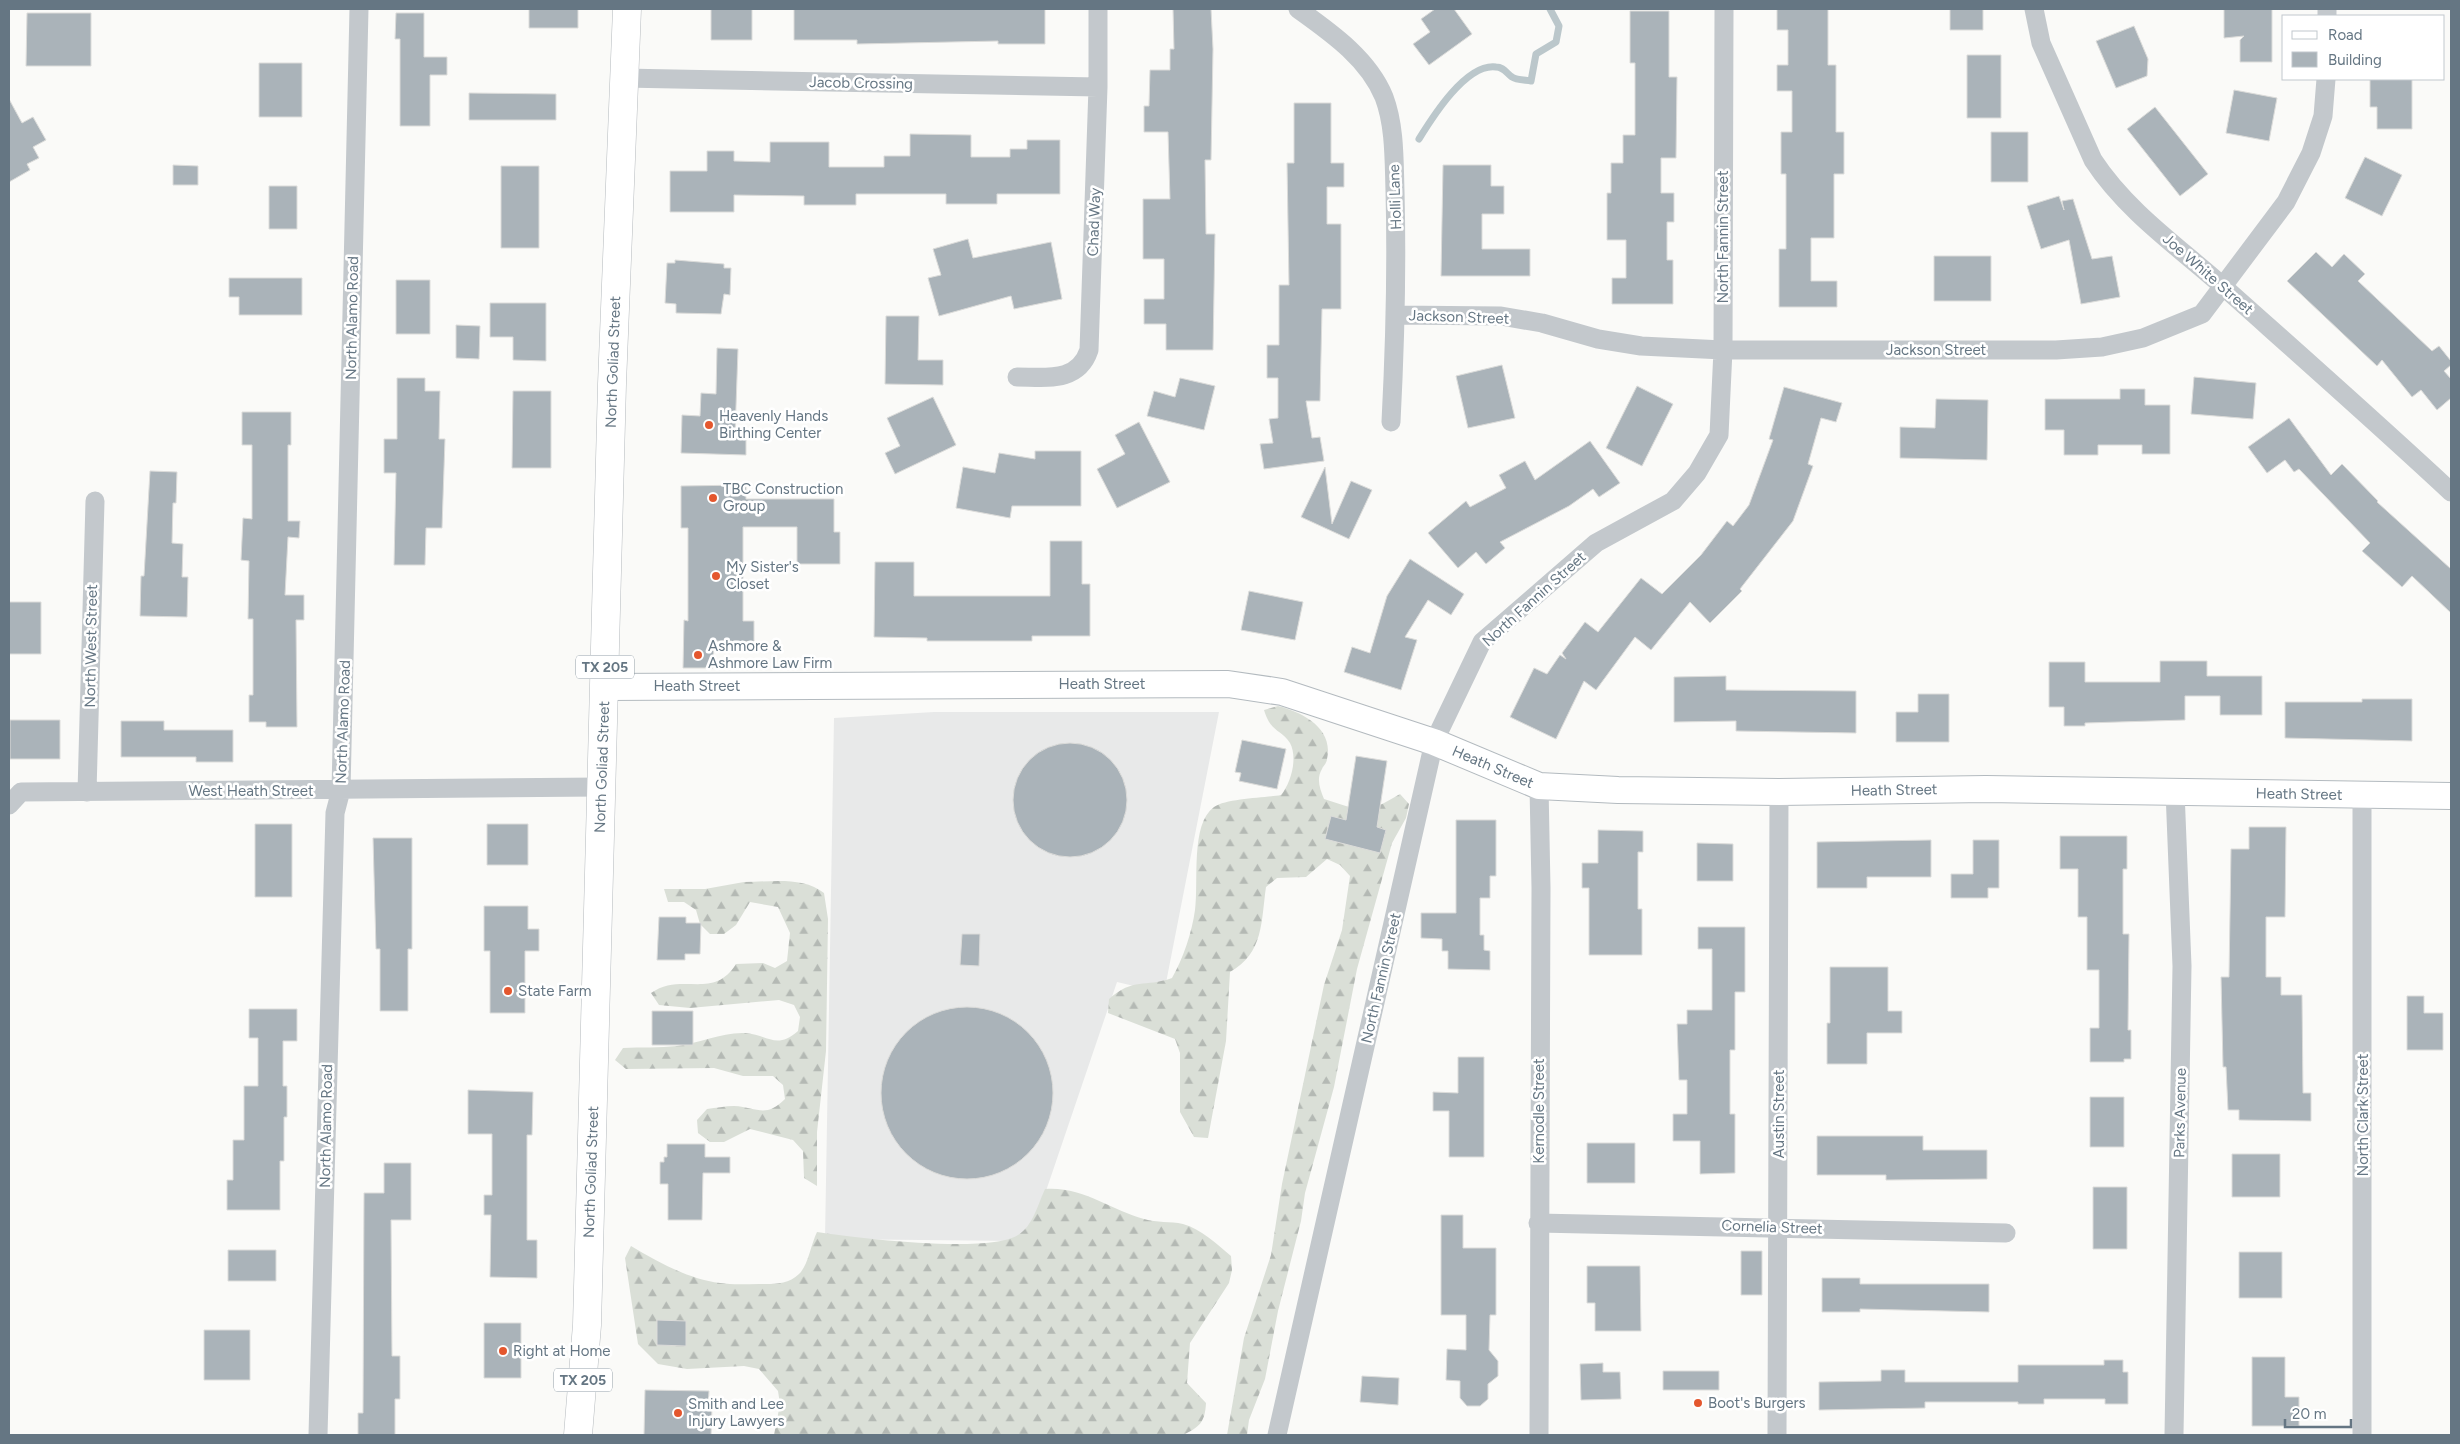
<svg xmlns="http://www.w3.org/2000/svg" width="2460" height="1444" font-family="Figtree,sans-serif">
  <defs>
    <pattern id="forest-firs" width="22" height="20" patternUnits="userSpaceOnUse" patternTransform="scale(1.25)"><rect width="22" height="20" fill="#dadfd7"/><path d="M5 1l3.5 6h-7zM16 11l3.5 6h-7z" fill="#b4b9b4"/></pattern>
  </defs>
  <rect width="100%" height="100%" fill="#fafaf8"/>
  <path fill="#e8e9e9" d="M934,712H1219L1164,993L1117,982L1029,1241L825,1239L834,718Z"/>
  <path fill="url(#forest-firs)" d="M1278,706C1302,712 1334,728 1327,759C1327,763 1323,766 1322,769C1316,779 1320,789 1324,799C1364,811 1363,816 1400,794L1409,804L1406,818L1392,843L1357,969L1334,1087L1305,1193L1301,1221L1278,1311L1265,1379L1249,1420L1247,1435H1227L1244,1338L1271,1255L1282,1184L1324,985L1342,930L1350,876L1340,865L1327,859L1306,877L1277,878L1266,887C1261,921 1264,953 1230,972L1226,1041L1208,1138L1194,1137L1180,1112V1053L1175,1039L1108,1013L1109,999C1134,977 1144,988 1172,978C1183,959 1192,932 1195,910C1199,882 1190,824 1214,807C1227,798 1265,798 1281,795C1291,783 1298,758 1290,743C1281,729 1271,733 1264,710Z
    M744,882C770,882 803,876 824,893L828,919L826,1051L817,1132V1186L804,1178L803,1151L793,1140L750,1129L724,1142H710L698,1133L697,1120L707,1109C716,1108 725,1106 734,1106C757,1107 765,1119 785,1099L783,1085L773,1076H743L714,1068L626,1069L615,1060L623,1048C641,1047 659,1048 677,1046C700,1043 722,1032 745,1033C769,1035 776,1050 798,1031L800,1017L794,1005L779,1000L690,1008L659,1005L651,993C682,971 713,1001 736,964L763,963L775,968L787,961L790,933L778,907L750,902L736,925L724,934H710L700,924L696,910L684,902H668L664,889H705Z
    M1045,1189C1082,1186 1111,1210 1144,1219C1157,1223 1170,1221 1183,1224C1201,1229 1217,1244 1231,1256L1232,1270L1229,1283L1190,1343L1187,1383L1206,1403C1205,1422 1200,1427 1183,1435H774L780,1404L778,1391L759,1369L744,1366L687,1369L658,1364L638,1344L625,1258L631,1246C658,1262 688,1279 720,1283C733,1285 746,1284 759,1284C773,1284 788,1285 799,1274C808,1266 811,1244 817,1232C856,1238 989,1254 1018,1235C1033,1226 1038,1204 1045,1189Z"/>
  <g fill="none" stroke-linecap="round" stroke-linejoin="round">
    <path stroke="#bbc7cb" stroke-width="7" d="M1419,139C1432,118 1466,63 1496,67C1504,67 1506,73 1512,77C1516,80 1525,80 1531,81L1536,54L1556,42L1559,26L1550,9"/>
  </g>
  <path fill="#aab3b9" stroke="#dcdcda" d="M529,9H578V28H529Z
    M711,9H752V40H711Z
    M794,9H1045V44H998V41L857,44V40H794Z
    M1173,9H1211L1213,49L1211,160H1205L1206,234H1215L1213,350H1166V324H1144V299H1164V259H1143V199H1170L1168,132H1144V106H1149L1150,70H1170V49H1174Z
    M1435,9H1454L1472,34L1429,65L1413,44L1430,32L1421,19Z
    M1777,9H1828V65H1836V132H1844V174H1834V238H1811V281H1837V307H1779V249H1786V174H1781V132H1792V91H1777V65H1788V30H1777Z
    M1950,9H1983V30H1950Z
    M2224,9H2272V62H2240V40L2244,36L2224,38Z
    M1630,11H1669V77H1677L1676,158H1661V193H1674V222H1667V260H1673V304H1612V278H1626V240H1607V193H1611V163H1623V135H1635V63H1630Z
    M27,13H91V66H26Z
    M396,13H424V57H447V75H430V126H400V39H395Z
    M2134,26L2148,59L2147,76L2116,88L2096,41Z
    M1967,55H2001V118H1967Z
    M259,63H302V117H259Z
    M2370,79H2412V129H2377V107H2370Z
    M2234,90L2277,98L2269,141L2226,133Z
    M469,93L556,94V120H469Z
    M9,99L22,123L33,117L46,140L33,147L39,158L27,164L30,170L9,182Z
    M1294,103H1331V163H1344V187H1327V224H1341V309H1322L1320,401H1306L1312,438L1320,437L1324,461L1264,469L1260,444L1273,443L1269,419L1278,418V378H1267V345H1279V285H1289L1287,163H1294Z
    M2155,107L2208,174L2180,196L2127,129Z
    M1991,132H2028V182H1991Z
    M910,134L971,135V157H1010V149H1027V140H1060V194H997V204H946V194H856V205H804V196L734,195V212H670V171H707V151H734V161L770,162V142H829V167H884V156H910Z
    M2365,157L2402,175L2382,216L2345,198Z
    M173,165L198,166V185H173Z
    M1443,165H1491V186H1504V214H1482V249H1530V276H1441Z
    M501,166H539V248H501Z
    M269,186H297V229H269Z
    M2059,196L2064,210L2062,201L2073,199L2092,259L2112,256L2120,297L2081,304L2069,240L2041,249L2027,206Z
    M968,239L973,258L1051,242L1062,299L1014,309L1011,296L939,316L928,278L941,275L933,249Z
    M2316,252L2332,267L2344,254L2365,274L2358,281L2432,351L2439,346L2451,361V365L2444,371L2451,379V398L2437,410L2421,390L2412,397L2382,360L2377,366L2287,281Z
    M1934,256H1991V301H1934Z
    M675,260L724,264V268H731L730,295L724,294L721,314L676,313V304L665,303L667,263H675Z
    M229,278H302V315H239V297H229Z
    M396,280H430V334H396Z
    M490,303H546V361L513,360V337H490Z
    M886,316H919L918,360H943V385L885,384Z
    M456,325L480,326L479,359L456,358Z
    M717,348L738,349L735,435H746V455L681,453L682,415L700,416L701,393L716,394Z
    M1502,365L1515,418L1468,428L1456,376Z
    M2194,377L2256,383L2253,419L2191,414Z
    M397,378H425V391H440L439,439H445L442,528H426L425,565H394L396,473H384V439H397Z
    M1180,378L1215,386L1204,430L1147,416L1154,391L1175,397Z
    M1637,386L1673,404L1642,466L1606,448Z
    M1784,387L1842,403L1836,422L1821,418L1808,464L1813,466L1793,521L1740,589L1742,591L1710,623L1690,602L1651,650L1635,637L1596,690L1584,681L1556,739L1510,717L1534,668L1547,674L1560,655L1566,659L1562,653L1585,622L1598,632L1641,578L1662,594L1701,555L1727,521L1733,526L1749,505L1773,440L1769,439Z
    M2120,389H2145V405H2170V454H2142V445H2098V455H2064V430H2045V399H2120Z
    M513,391H551V468H512Z
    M933,397L956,445L895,474L885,453L900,446L887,418Z
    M1936,399L1988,400L1987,460L1900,458V427L1935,428Z
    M242,412H291V445H288V521H300L299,538L288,537L285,595H304V620H296L297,727H266V722H249V695H253V619H248L249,561L241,560L243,518L252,519V445H242Z
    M2289,418L2331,475L2342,464L2378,501L2377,502L2451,569V613L2412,576L2402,587L2362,551L2370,543L2299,469L2294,472L2285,460L2267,473L2248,447Z
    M1139,422L1170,482L1117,508L1097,469L1125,454L1115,435Z
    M1590,441L1620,483L1599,497L1593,489L1569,506L1500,542L1505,548L1486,564L1476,552L1458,568L1428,533L1466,501L1470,507L1506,488L1499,475L1525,461L1535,480Z
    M1035,451H1081V506H1012L1010,518L956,508L963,467L995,473L999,453L1035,459Z
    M1325,467L1332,524L1351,481L1372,490L1349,539L1301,517Z
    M150,471L177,472L176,503H173L172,543L183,544L182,577H188L187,617L140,616L141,576H144Z
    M746,485V499H834V532H840V564H797V527H743V621H754V642L714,641L713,668H683L684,620L688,621V528H681V486Z
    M1050,541H1082V584H1090V636H1032V641H927V638L874,637L875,562H914V596H1050Z
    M1410,559L1464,594L1451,615L1428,600L1405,637L1417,640L1401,690L1344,672L1352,647L1370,653L1387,596Z
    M1249,591L1303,602L1295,640L1241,630Z
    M9,602H41V654H9Z
    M2160,661H2207V676H2262V715H2220V696H2185V720L2085,723V726H2064V707H2049V662H2085V682H2160Z
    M1726,676V690L1856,691V733L1736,731V721L1674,722V677Z
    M1918,694H1949V742H1896V712H1918Z
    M2362,699H2412V741L2285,738V702H2362Z
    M10,720H60V759H10Z
    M121,721H164V730H233V762H196V757H121Z
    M1242,740L1286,749L1277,789L1239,781L1241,773L1235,772Z
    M1013 800a57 57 0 1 1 114 0a57 57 0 1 1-114 0Z
    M1356,756L1387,761L1377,827L1386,830L1380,853L1325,839L1331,816L1346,820Z
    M1456,820H1496V876H1490V898H1480V935H1484V950L1490,951V970L1448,969V951H1442V939L1421,938V913H1456Z
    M255,824H292V897H255Z
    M487,824H528V865H487Z
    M2249,827H2286L2285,917H2266V977H2281V995H2302L2303,1093H2311V1121L2239,1120V1110H2228L2226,1067H2223L2221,977H2229L2231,849H2249Z
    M1598,830L1643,831V852H1638V909H1642V955H1589V888H1582V863H1598Z
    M2060,836H2127V869H2123V934H2129L2128,1030H2131V1059H2124V1062H2090V1028H2099V970H2087V917H2078V869H2060Z
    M373,838H412V949H408V1011H380V949H376Z
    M1931,840V877H1867V888H1817V842Z
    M1973,840H1999V888H1988V898H1951V874H1973Z
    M1697,843L1733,844V881H1697Z
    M484,906H528V929H539V951H525V1013H490V951H484Z
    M659,917H686V923H701L700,954H685V960H657Z
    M1698,927H1745V992H1735V1050H1730V1114H1735V1173L1700,1174V1141H1673V1114H1687V1080H1679L1677,1024H1687V1010H1712V949H1698Z
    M962,934H980L979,966L960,965Z
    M1830,967H1888V1011H1902V1033H1867V1064H1827V1023H1830Z
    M2407,996H2424V1013H2443V1050H2407Z
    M881 1093a86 86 0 1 1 172 0a86 86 0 1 1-172 0Z
    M249,1009H297V1041H283V1086H287V1117H284V1161H280V1210H227V1180H233V1140H244V1086H258V1038H249Z
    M652,1011H693V1045H652Z
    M1458,1057H1484V1157H1449V1111H1433V1092L1458,1093Z
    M468,1090L533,1092L532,1135H527V1240H537V1278L490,1277L491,1215H484V1195H492V1134H468Z
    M2090,1097H2124V1147H2090Z
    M1817,1136H1923V1150H1987V1179L1886,1180V1175H1817Z
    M1587,1143H1635V1183H1587Z
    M667,1144H705V1157H730V1173H703L702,1220H668V1184H660V1162H664V1157H667Z
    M2232,1154H2280V1197H2232Z
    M384,1163H411V1220H391L392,1356H400V1399H395V1435H358V1413H363L364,1193H384Z
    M2093,1187H2127V1249H2093Z
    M1441,1215H1463V1248H1496V1315H1490L1489,1350L1498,1361V1376L1488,1384V1399L1480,1406H1467L1460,1398V1381L1446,1380L1447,1349L1466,1350V1315H1441Z
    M228,1250H276V1281H228Z
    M1741,1251H1762V1295H1741Z
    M2239,1252H2282V1298H2239Z
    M1587,1266H1640L1641,1331H1595V1303H1587Z
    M1822,1278H1860V1284H1989V1312L1860,1309V1312H1822Z
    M657,1320L686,1321V1346L657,1345Z
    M484,1323H521V1378H484Z
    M204,1330H250V1380H204Z
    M2252,1357H2285V1397H2299V1426H2252Z
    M2104,1360H2123V1372H2128V1404H2105V1399H2044V1404H2018V1402H1925V1408L1819,1410V1382L1881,1381V1370H1905V1382H2018V1365H2104Z
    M1603,1363V1372H1620L1621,1399L1581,1400L1580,1364Z
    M1663,1371H1719V1390H1663Z
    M1362,1376L1399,1378L1398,1405L1360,1402Z
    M645,1390L709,1391L708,1408H712L711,1435H644Z"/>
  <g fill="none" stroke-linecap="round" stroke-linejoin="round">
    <g stroke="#b3babf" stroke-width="28">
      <path id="secondary" d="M604,687L1228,684L1282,692L1434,742L1539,786L1618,790L1779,792L1986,789L2451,796"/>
    </g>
    <g stroke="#b5babe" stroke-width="29">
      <path id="primary" d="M578,1435L587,1325L612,384L627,9"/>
    </g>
    <path stroke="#c3c8cc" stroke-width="19" d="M1298,9C1330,32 1368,58 1384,97C1395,126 1394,161 1395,191C1397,268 1395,345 1391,422
      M2034,9L2041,43L2093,160C2127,212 2180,248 2226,289C2301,356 2377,423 2451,492
      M2327,16V9
      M623,78L1098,87
      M1396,315L1501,316L1542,323L1598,339L1641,346L1723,350H2056L2102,347L2143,338L2202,314L2286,202L2311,153L2323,116L2326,79
      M1017,377C1046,377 1078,383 1089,350L1098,87V9
      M87,792L95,501
      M2362,795V1435
      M9,805L21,792L601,787
      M1538,1223L2006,1233
      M318,1435L335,813L341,790L359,9
      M1277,1435L1434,742L1482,642L1596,543L1673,501L1697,473L1719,435L1723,350L1724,9
      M1539,1435L1541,888L1539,786
      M1777,1435L1779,792
      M2174,1435L2182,966L2175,791"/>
    <use href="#secondary" stroke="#fff" stroke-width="26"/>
    <use href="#primary" stroke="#fff" stroke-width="28"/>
  </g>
  <g fill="#e4572e" stroke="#fff" stroke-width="2">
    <circle cx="709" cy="425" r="5"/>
    <circle cx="713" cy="498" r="5"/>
    <circle cx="716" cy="576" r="5"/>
    <circle cx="698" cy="655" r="5"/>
    <circle cx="508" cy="991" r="5"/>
    <circle cx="503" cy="1351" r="5"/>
    <circle cx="1698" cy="1403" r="5"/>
    <circle cx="678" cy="1413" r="5"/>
  </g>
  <g text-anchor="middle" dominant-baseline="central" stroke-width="5" stroke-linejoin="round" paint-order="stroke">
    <g fill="#fff" stroke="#939fa8" stroke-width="1">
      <rect x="576" y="655.5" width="58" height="23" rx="4"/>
      <rect x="554" y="1368.5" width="58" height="23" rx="4"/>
    </g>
    <g font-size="14" font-weight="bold" fill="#657683">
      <text x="605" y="667">TX 205</text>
      <text x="583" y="1380">TX 205</text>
    </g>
    <g font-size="15" fill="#657683" stroke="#fff">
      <text transform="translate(861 83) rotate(1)">Jacob Crossing</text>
      <text transform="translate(1395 197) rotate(-92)">Holli Lane</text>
      <text transform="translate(1094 222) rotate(-88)">Chad Way</text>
      <text transform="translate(1723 237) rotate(-90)">North Fannin Street</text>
      <text transform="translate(2208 274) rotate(41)">Joe White Street</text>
      <text transform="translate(1459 317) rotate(2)">Jackson Street</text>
      <text transform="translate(352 318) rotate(-89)">North Alamo Road</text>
      <text x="1936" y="350">Jackson Street</text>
      <text transform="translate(613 362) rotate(-88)">North Goliad Street</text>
      <text transform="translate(1534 599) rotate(-42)">North Fannin Street</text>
      <text transform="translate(91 646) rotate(-89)">North West Street</text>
      <text x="1102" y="684">Heath Street</text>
      <text x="697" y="686">Heath Street</text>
      <text transform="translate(343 722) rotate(-88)">North Alamo Road</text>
      <text transform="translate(602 767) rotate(-88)">North Goliad Street</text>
      <text transform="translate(1493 767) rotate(23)">Heath Street</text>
      <text transform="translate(1894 790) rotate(-1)">Heath Street</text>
      <text x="251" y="791">West Heath Street</text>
      <text transform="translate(2299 794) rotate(1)">Heath Street</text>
      <text transform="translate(1381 978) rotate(-77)">North Fannin Street</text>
      <text transform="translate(1539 1111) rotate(-90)">Kernodle Street</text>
      <text transform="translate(2180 1113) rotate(-89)">Parks Avenue</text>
      <text transform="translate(1779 1114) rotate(-90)">Austin Street</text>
      <text transform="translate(2363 1115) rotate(-90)">North Clark Street</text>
      <text transform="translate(326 1126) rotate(-89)">North Alamo Road</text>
      <text transform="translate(591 1172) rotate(-88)">North Goliad Street</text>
      <text transform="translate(1772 1227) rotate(2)">Cornelia Street</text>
    </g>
    <g font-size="15" fill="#657683" stroke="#fff" text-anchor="start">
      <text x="719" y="416">Heavenly Hands<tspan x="719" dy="17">Birthing Center</tspan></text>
      <text x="723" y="489">TBC Construction<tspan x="723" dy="17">Group</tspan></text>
      <text x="726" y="567">My Sister's<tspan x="726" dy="17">Closet</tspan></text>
      <text x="708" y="646">Ashmore &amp;<tspan x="708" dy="17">Ashmore Law Firm</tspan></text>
      <text x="518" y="991">State Farm</text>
      <text x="513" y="1351">Right at Home</text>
      <text x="1708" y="1403">Boot's Burgers</text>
      <text x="688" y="1404">Smith and Lee<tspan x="688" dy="17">Injury Lawyers</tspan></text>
    </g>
  </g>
  <rect width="2460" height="1444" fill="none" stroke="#657683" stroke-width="20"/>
  <rect x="2282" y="15" width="162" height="65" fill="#ffffff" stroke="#c1c8cd"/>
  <rect x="2292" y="31" width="25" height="8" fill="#ffffff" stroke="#c1c8cd"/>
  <text x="2328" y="40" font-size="15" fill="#657683">Road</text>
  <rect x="2292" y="52" width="25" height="15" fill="#aab3b9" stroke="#c1c8cd"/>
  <text x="2328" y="65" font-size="15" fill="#657683">Building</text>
  <path d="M2285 1419v8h66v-8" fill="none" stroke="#657683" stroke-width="2.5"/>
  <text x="2292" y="1419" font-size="15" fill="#657683" stroke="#ffffff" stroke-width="4" paint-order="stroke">20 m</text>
</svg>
